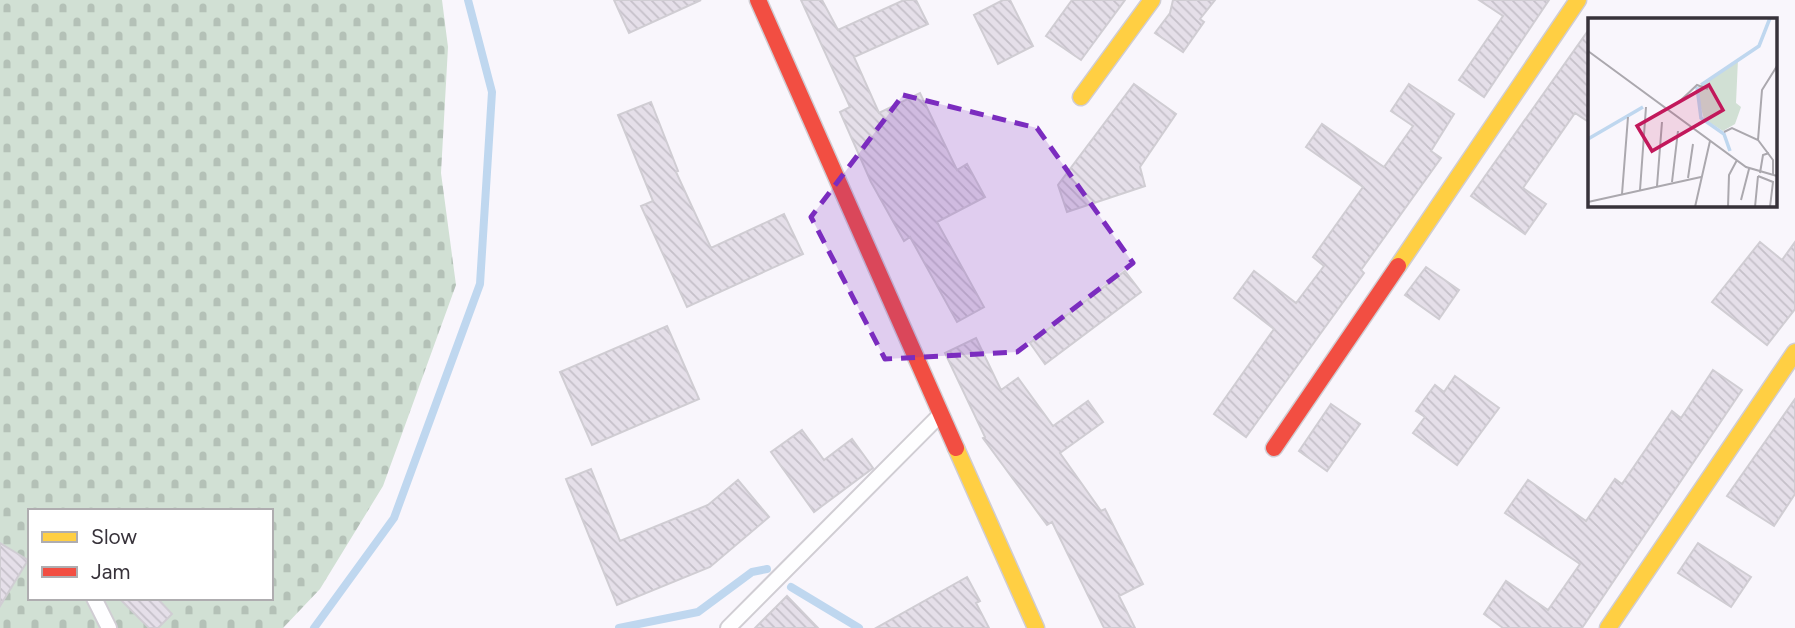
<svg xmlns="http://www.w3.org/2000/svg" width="1795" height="628" font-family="Figtree,sans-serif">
  <defs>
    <pattern id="cemetery-stones" width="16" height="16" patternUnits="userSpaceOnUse" patternTransform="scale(1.75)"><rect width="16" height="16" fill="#d1e0d4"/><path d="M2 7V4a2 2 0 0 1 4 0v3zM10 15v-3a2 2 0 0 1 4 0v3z" fill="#b4c1b7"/></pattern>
    <pattern id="building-back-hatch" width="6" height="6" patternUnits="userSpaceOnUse" patternTransform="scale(1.75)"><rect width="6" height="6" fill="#e5dfe9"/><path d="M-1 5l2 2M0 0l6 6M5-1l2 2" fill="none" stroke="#c5c0c9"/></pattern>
  </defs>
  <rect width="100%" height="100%" fill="#f9f6fc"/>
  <path fill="url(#cemetery-stones)" fill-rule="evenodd" d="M0,0H442L448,47L441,173L456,285L383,486L320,589L283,628H0ZM30,511H271V598H30Z"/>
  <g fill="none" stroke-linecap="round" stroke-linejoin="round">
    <path stroke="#bfd7ef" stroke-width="8" d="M791,587L859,628
      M314,628L394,518L480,284L492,92L468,0
      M619,628L698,612L752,572L767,569"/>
  </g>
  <path fill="url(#building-back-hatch)" stroke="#d0cdd3" stroke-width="2" d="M614,0H701L629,33Z
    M801,0H822L838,30L904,0H916L928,24L854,57L879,113L920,93L957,170L967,164L985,197L937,222L984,307L957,322L910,237L904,241L871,182L840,112L850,107Z
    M1003,0H1010L1033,46L998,64L974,15Z
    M1072,0H1125L1081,60L1046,36Z
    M1173,0H1215L1200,19L1204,22L1183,52L1155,33L1170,13Z
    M1479,0H1549L1484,97L1459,80L1503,16Z
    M1590,28V123L1575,113L1523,188L1546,204L1525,234L1471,196Z
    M1134,84L1176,114L1140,167L1145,186L1067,212L1058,185Z
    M1409,84L1454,114L1431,151L1441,158L1361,270L1364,273L1246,437L1214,414L1274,329L1234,298L1254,271L1296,303L1324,266L1313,257L1363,187L1306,147L1322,124L1384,167L1413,126L1391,111Z
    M651,102L678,171L676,172L711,248L784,214L803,254L687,307L641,206L653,201L618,115Z
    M1760,242L1782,260L1795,242V309L1767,345L1712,302Z
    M1426,267L1459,290L1439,319L1405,295Z
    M1125,271L1141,292L1045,364L1030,343Z
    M667,326L699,399L592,445L560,372Z
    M976,338L1001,390L1018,378L1053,426L1088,401L1103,422L1060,453L1101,511L1105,509L1143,584L1119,596L1135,628H1104L1052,522L1047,525L983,438L985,437L945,353Z
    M1713,370L1742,390L1582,628H1503L1484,614L1506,581L1548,610L1580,564L1505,513L1528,480L1586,521L1615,479L1622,484L1672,411L1681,418Z
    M1455,376L1499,408L1457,465L1413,433L1425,417L1416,411L1435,385L1444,392Z
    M1795,399V494L1774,526L1727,496Z
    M1331,404L1360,424L1327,471L1299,451Z
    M802,430L824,460L852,439L873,468L814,512L771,452Z
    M591,469L620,541L708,505L738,480L769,517L710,567L617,605L566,479Z
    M0,543L28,560L0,606Z
    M1698,543L1751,577L1731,607L1678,573Z
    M967,577L980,601L976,603L989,628H876Z
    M787,596L818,628H755Z
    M119,598H157L172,614L158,628H149Z"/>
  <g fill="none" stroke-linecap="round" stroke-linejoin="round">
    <g stroke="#d0cdd3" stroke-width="18">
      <path id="lane" d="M94,598L109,628
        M728,628L939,416"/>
    </g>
    <g stroke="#d0cdd3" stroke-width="19">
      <path id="slow" d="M1081,97L1152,0
        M1398,266L1578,0
        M956,448L1036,628
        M1608,628L1795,352"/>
    </g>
    <g stroke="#d0cdd3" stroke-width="19">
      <path id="jam" d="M758,0L956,448
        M1274,448L1398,266"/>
    </g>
    <use href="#lane" stroke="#fefeff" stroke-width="14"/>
    <use href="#slow" stroke="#ffcf43" stroke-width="16"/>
    <use href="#jam" stroke="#f24e42" stroke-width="16"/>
  </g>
  <path fill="#7b2cbf" fill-opacity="0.2" stroke="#7b2cbf" stroke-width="5" stroke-dasharray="14 9" stroke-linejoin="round" d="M903,95L1037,128L1133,263L1017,352L885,359L811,217Z"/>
  <g transform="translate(1588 18)">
    <rect width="189" height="189" fill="#f9f6fc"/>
    <path d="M150,41L148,85L153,89L147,106L135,113L116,101L109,76L110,70Z" fill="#d1e0d4"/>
    <path fill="none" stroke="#bfd7ef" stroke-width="3.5" d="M113,67L171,28L182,0M109,69L113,100L136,116L142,133M0,121L55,89"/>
    <path fill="none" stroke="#aba8ae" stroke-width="2" d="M0,33L158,149L189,158M92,83L109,67L120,71M136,114L144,110L170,122L185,142V157M170,122L174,72L189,48M172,155L175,137L181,135M170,158L185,164L182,189M100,160L105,126M84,164L90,113M69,168L74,104M52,172L58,89M34,176L40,99M153,182L161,151M0,184L113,159M107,189L122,123M140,189L141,157L149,142M167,189L170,158"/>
    <path fill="#c2185b" fill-opacity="0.15" stroke="#c2185b" stroke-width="3.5" d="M121,67L135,92L64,133L49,108Z"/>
    <rect width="189" height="189" fill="none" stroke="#37323a" stroke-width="3.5"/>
  </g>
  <rect x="28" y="509" width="245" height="91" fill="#ffffff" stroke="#afadb0" stroke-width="2"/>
  <rect x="42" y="532" width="35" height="10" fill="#ffcf43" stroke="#afadb0" stroke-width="2"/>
  <text x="91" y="544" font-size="21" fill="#37323a">Slow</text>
  <rect x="42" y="567" width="35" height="10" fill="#f24e42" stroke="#afadb0" stroke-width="2"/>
  <text x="91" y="579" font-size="21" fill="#37323a">Jam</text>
</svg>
